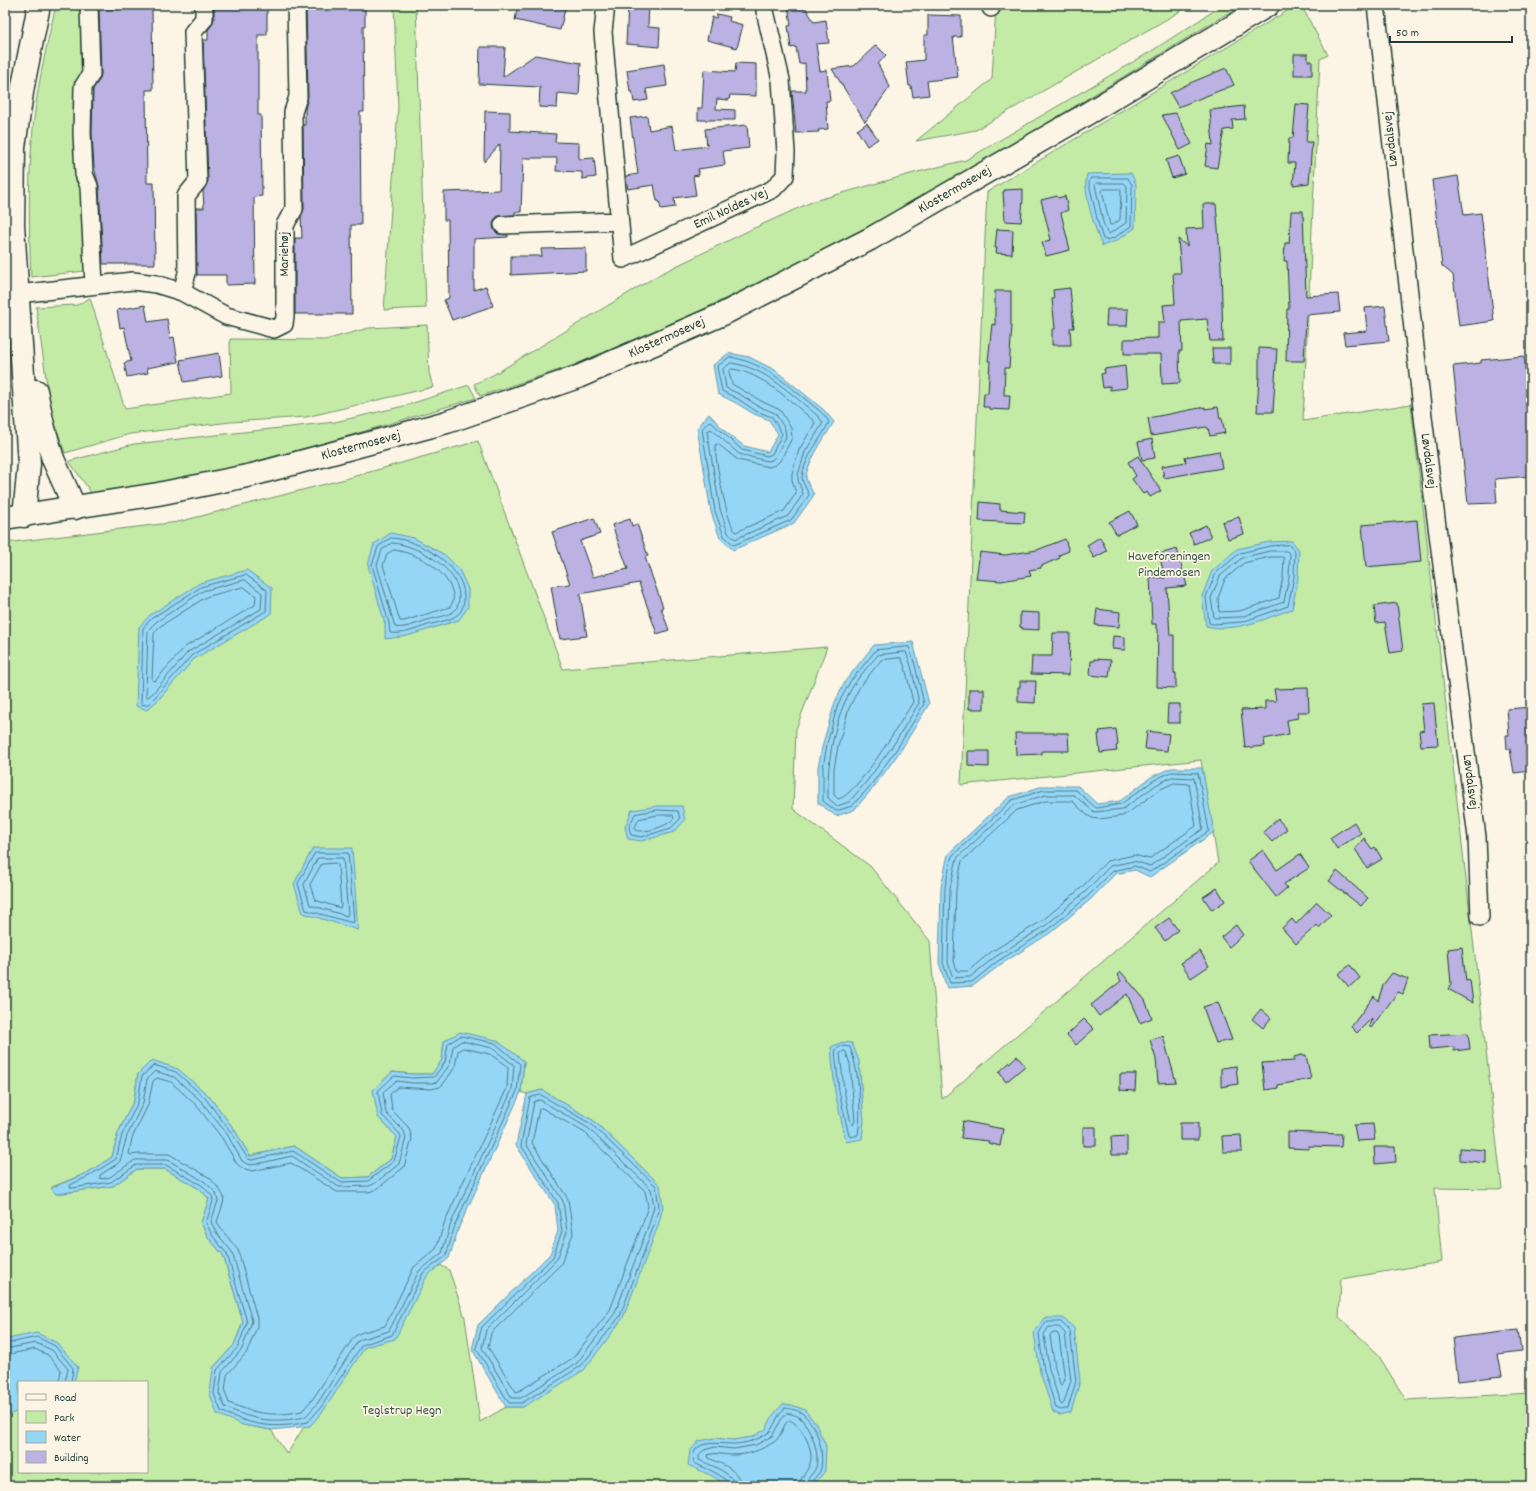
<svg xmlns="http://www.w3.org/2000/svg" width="1536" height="1491" font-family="Dekko,sans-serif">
  <rect width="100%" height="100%" fill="#fcf5e5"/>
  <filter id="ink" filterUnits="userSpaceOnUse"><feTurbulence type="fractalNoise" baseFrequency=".025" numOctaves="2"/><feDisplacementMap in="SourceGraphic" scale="8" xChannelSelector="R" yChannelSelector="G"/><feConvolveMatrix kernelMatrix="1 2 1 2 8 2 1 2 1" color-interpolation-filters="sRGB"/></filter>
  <g filter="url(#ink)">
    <path fill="#c4eba6" stroke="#72946d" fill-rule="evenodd" d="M56,5H80L82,76L74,82L76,182L83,188L85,271L31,277C29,231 28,186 32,140C35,96 46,48 56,5Z
      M394,5H416L426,308L384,310L398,107Z
      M996,5H1191L976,130L916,141L992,79Z
      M1223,5H1241L1021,139L901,209L796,265L693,314L574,365L480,396L474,384L493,375L660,274L752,229L814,201L914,173L966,160L1150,52Z
      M1297,5H1301L1328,55L1320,59L1303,421L1411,404L1502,1189L1435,1188L1442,1262L1341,1279L1339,1317L1377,1353L1406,1400L1531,1393V1486H5V543L178,522L345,479L478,441L563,669L827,647L796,729L793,809L870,866L930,941L942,1099L1218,863L1201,760L961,785L987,192ZM444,1041L524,1061L521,1092L527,1094L542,1090L594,1121L660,1185L523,1407H506L480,1422L465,1318L449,1270L414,1250L287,1454L271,1430L243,1425L213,1368L234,1345L243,1322L223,1255L208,1237L201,1223L209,1199L201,1190L165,1169H137L113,1186L56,1194L52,1187L87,1173L112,1157L118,1133L134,1100L138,1074L208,1095L234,1129L250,1156L294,1146L342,1178L368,1177L391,1159L397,1137L378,1117L392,1072L412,1074H432L442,1060ZM19,1382H147V1472H19Z
      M90,298L125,409L231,393L230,339L325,340L369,328L427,325L429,373L433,387L306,417L231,422L130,434L65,453L51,413L36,307L77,305Z
      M469,385L476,398L271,459L150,485L92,494L69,461L134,444L335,422L404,406Z"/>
    <path fill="#95d6f7" stroke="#6699a9" d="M1131,173L1136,184L1135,228L1116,241L1102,246C1095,228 1082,192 1087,174Z
      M729,353L749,357L775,370L824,410L834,422C827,434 806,464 806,478C807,483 812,490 814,495L794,523L733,550L720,538L711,512L697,428L709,414L727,433L744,446L768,452L778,434L769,420L754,414L736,403L718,394L713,365Z
      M391,533L414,538L445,555L459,569L468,589V607L459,620L407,636L385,639V624L368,565L374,544Z
      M1292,541L1299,550L1298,578L1292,609C1265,619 1235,633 1206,626L1202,596L1212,571L1237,549L1269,542Z
      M247,570L272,588L271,614L194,659L159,699L147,710L136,706L139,627L150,615L200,583Z
      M913,642L929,704L901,750L874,787L854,810L836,816L818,803V767L823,743L835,702L846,680L874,645Z
      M1171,768H1202L1214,832L1150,877L1135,870L1115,874L1091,899L1050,933L1000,965L973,986L947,988L939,963L941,887L948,854L1009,797L1043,786H1078L1097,804L1120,801L1151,777Z
      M657,806H682L685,820L674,832L642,841L628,839L625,827L632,810Z
      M313,848H352L358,930L303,913L294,884Z
      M460,1032L496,1040L524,1061L521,1092L459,1227L449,1258L427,1276L395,1339L365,1347L324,1410L310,1426L271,1430L243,1425L217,1414L210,1394L213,1368L234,1345L243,1322L223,1255L208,1237L201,1223L209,1199L201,1190L165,1169H137L113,1186L56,1194L51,1188L87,1173L112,1157L118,1133L134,1100L138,1074L152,1060L178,1069L208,1095L234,1129L250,1156L294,1146L342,1178L368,1177L391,1159L397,1137L378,1117L373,1090L392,1072L412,1074H432L442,1060L444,1041Z
      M842,1042L852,1043L859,1061L864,1121L862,1139L846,1142L835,1092L831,1047Z
      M542,1090L594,1121L660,1185L663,1207L658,1226L623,1318L584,1370L523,1407H506L472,1349L478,1325L550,1254L558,1231L555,1205L516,1145L527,1094Z
      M1044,1318H1063L1074,1328L1080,1381L1071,1412L1060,1415L1053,1412L1040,1372L1034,1332Z
      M37,1333L57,1343L78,1367L74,1382H19V1411L5,1416V1342L7,1339Z
      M783,1404L792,1405L805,1410L816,1424L826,1446L825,1471L813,1486H728L712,1476L688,1465L690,1451L699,1441L715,1438L733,1440L752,1437L766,1429L773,1415Z"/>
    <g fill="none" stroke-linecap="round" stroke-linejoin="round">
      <path stroke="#4e7a82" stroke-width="1" d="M1091,178H1128L1132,185L1131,226L1114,238L1106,240L1103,239L1098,223L1089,183Z
        M1097,183H1124L1127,186L1126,223L1109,234L1107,233L1103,222L1095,185Z
        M1104,189H1119L1121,190L1120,220L1112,225H1110L1102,191Z
        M730,357C760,362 782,380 805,399C813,406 823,412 829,422C821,440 804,457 802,477C802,483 807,489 809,495L791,520L734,545L724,536L715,511L702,429L708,422L710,421L742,450L767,456L772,454L782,434L772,417L756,411L738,399L722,391L717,367Z
        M731,363C765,367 792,395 818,416L823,423L805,452L798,475V480L803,494L788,516L735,539L728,533L720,509L707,431L711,429L739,454L767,461L772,460L776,456L786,437L785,429L775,413L758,406L741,395L726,388L723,369Z
        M732,369C761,372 791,402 813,420L815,423L799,450L792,473V480L796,493L784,511L736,532C727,526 715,458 715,445L718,444L738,460L769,467L775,465L780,461L792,438L791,428L780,410L761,401L732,384L729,372Z
        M391,538C419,539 464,566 464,596C464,604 463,610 457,615C452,620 435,623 428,625C416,629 402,635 390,633L389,623L372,565L378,547Z
        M392,543C418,545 459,568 459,597C459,603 458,607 454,611C448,616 435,618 427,620C418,623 405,629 395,627L377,565L382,550Z
        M1289,545L1295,552L1294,577L1288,606L1242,622L1213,624L1209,623L1206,597L1216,573L1240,553L1270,546Z
        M394,550C416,553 440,566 450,586C454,594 455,600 450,607L404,621H400L383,565L387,554Z
        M1270,551H1287L1290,554L1289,577L1284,602L1241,617L1214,618L1211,598L1220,576L1242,558Z
        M1271,557H1282L1284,558L1283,576L1279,598L1240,611L1219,612L1218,598L1225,579L1244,563Z
        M246,575L267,590L266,611L192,655L156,696L147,705L141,704L143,628L152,618L201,587Z
        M245,580L262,593L261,609L188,652L153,693L148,697L146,696L148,630L156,622L203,591Z
        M244,587L256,596L255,605L185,647L155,681L152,680L154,633L159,627L206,597Z
        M909,647L915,665L924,704L898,747L871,785L852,806L836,811L823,801V768L827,744L838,704L850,682L876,650Z
        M906,652L911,666L919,703L894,744L867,781L849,802L837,806L828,798C827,761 834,718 853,686C860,675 870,664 878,655Z
        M901,658L905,667L913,702C901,721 857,796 838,799L834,795V769L838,746L849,708L859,688L881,660Z
        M1171,772L1198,773L1209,831L1150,872L1135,866L1113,871L1088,896L1048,930L998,961L972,982L950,983L943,963L945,887L952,856L1012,800L1044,790H1076L1096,808L1121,804L1153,781Z
        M1172,777L1194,778L1203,829L1150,866L1134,861L1110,866L1085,892L1045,926L995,957L970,977L953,978L948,962L950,888L957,858L1014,805L1045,795H1074L1094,812L1123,809L1156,785Z
        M1174,783L1189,784L1196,826L1149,859L1134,855L1107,861L1081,888L1042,921L991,952L968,971H957L954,961L956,889L962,861L1017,810L1045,801H1072L1087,815L1092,818L1099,819L1122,816L1128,813L1159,790Z
        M658,810L678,811L680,819L671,828L642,837L631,835L629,827L635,814Z
        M658,815H673L674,818C669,826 644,834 635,830V827L639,819Z
        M315,853H348L354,921L353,923L306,910L298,884Z
        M318,858H343L348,914L347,916L310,905L304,885Z
        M322,864L336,863L338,865L341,906L340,908L315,900L310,885Z
        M461,1036L495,1043L520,1064L517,1091L455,1225L446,1256L423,1273L392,1335L362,1345L321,1407L308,1422C273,1429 253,1426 221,1411L214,1394L217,1370L238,1347L247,1322L227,1254L212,1235L206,1223L213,1201L212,1196L203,1186L166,1165H136L111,1182L72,1188L70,1187V1185L89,1176L116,1159L122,1135L138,1102L142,1076L154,1065L176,1072L205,1098L231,1132L248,1159L252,1160L293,1151L340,1182L368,1181L394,1161L401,1137L400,1134L382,1115L378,1091L394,1076L412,1078L434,1077L445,1062L448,1044Z
        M462,1041L492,1048L514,1065L512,1090L451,1223L442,1253L419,1271L389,1331L362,1339L358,1341L317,1404L305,1417C274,1423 254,1421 225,1407L219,1393L222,1372L242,1349L252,1321L232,1252L216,1232L211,1222L218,1201L216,1193L205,1182L168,1160H135L110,1177L101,1179L100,1177V1175L117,1164L120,1161L127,1136L143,1103L147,1079L155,1071L174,1077L201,1101L227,1134L242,1161L247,1164L252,1165L292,1156L339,1187L369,1186L374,1184L399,1164L406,1138L404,1131L386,1113L383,1092L396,1081L412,1083H432L437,1082L450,1064L453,1047Z
        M842,1046L850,1047C859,1070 862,1111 858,1135L851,1137L849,1136L839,1091L835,1050Z
        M463,1048L490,1054L508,1067L507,1088L445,1221L436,1249L414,1267L385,1326L360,1333L354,1337L312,1400L302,1411C275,1417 255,1414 229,1403L225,1392L227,1375L247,1352L257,1327V1318L238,1250L221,1229L217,1222L223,1204L224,1197L220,1190L210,1178L169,1154H138L131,1155L129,1154L132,1138L148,1105L153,1081L157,1078L171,1082L197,1106L222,1138L237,1164L242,1168L252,1171L291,1163L337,1192H369L377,1189L404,1167L412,1139L409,1128L392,1110L390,1094L398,1087L431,1089L440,1087L444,1083L455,1067L458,1051Z
        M844,1051L846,1052L850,1064L855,1121L853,1125L851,1123L844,1090L840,1054Z
        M541,1095L591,1124L656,1186L659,1207L654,1225L620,1316L581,1366L522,1403H509L476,1348L482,1327L553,1257L562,1231L558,1203L521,1145L530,1098Z
        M540,1100L588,1128L651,1189L654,1206L649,1224L615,1313L577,1363L521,1398H512L482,1348L486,1330L557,1259L567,1232L563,1201L526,1144L534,1102Z
        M542,1108L585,1133L645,1191L648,1206L643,1222L610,1310L573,1358L519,1391L516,1392L488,1347L491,1333L561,1264L573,1234L568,1199L532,1143L539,1109Z
        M1046,1322H1061L1070,1331L1076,1381L1068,1408L1061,1410L1056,1408L1044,1371L1039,1334Z
        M1049,1327H1059L1065,1333L1071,1380L1064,1403L1062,1405L1060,1403L1049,1369L1044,1335Z
        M1052,1333H1057L1059,1336L1065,1380L1062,1385L1060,1384L1055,1368L1050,1336Z
        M5,1344L37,1337L55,1346L73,1368L71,1382
        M5,1349L36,1343L52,1350L68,1369L65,1382
        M5,1355L35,1349L48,1355L61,1370L59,1382
        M730,1486C728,1476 702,1467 694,1463C689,1438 718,1444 733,1444C745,1444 758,1440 768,1433C775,1428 776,1415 785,1408C791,1409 798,1410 803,1414C817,1426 824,1449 821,1468C820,1475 811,1479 810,1486
        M735,1486C734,1473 710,1465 699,1460V1455L704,1450L715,1447L734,1449L756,1445L772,1436L781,1420L787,1413C791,1414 796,1415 799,1417C811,1427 820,1453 816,1467C814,1474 806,1478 805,1486
        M741,1486C740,1470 721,1464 709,1458L708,1455C716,1452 724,1455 733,1455C748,1455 761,1450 774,1442C782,1437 782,1425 789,1420C803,1425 816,1453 809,1466C806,1474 800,1477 799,1486"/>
    </g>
    <path fill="#bbb1e3" stroke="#1f3d34" d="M214,5H267V35H258V115H261L262,196L254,197L255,284L226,285V275H197L196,208H204L203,191L208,181L203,40H208V30L212,25L214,19Z
      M306,5H365V26H363L364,112H360L361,225H351L352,314H295V238H302L301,216L304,209L303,125H305V109L308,97Z
      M518,5H566L560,30L515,20Z
      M628,5H649L648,27L660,28L659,47L626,44Z
      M797,5H804L814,22L826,20L829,43L816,44L820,71L827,70L830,101H826L828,129L818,130L819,132L796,133L792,91H806L805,63L799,64L796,47L791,48L788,26L791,25L788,6Z
      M99,8H106V9L152,8L153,90H146L147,183H154L155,264H103L99,186L94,168L92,133L93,89L100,79L101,74Z
      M717,14L730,17L729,21L743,25L737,48L707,40L712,17L716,18Z
      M928,15L961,16V37H953L958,77L927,81L929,95L913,97L911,86H909L906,62L924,60V35H928Z
      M876,45L886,55L878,64L890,87L865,122L832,69L854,66Z
      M480,47H505L503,77L535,55L581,63L579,95L558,93L557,108L539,107L540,87L479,84Z
      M1294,54H1308V61H1312V75H1294Z
      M736,63L756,64V96L730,95L729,100L717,99L716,109L735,110V120H698V108H702L704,70L735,72Z
      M664,64L667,86L646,89L648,100L634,102L632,91L630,92L627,70Z
      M1226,68L1234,85L1178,107L1170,93L1190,83Z
      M1296,104L1309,105L1306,142H1312L1309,183L1293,185L1295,163H1288L1289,138H1293Z
      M1244,106L1245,119L1232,120L1233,129L1224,130L1217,168L1205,166L1208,144L1213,145L1210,110Z
      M485,111L510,112V131L556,134L555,142L579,143V159L594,158L596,177L582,179V172L556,171L557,158H523L521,212H515V215L498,216L494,220L493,225L494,230L498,234L508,235V237L474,239V290L486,286L493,306L452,320L444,300L449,298L448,220H444V192L499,190L500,144L484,162Z
      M1176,113L1192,144L1180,150L1162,115Z
      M647,116L649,130L672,126L676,150L707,146L705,129L747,125L749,148L723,151L725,165L698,169L699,175L693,176L696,195L674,198L675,207L661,209L659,201H657L654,185L628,189L626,180V176L638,174L630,118Z
      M867,123L878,139L867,146L857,130Z
      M1179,156L1185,174L1172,178L1166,160Z
      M1458,176L1464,215L1481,213L1494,321L1459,326L1453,275L1442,266L1432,180Z
      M1023,189V199L1021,222L1005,221L1003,192H1004V190Z
      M1057,196L1058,198L1065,196L1068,210L1061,213L1070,250L1046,256L1042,242L1051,240L1041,200Z
      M1203,204H1216L1221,265L1223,341H1210L1207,319L1181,321L1182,351H1179L1180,383L1162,384L1161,354H1124V339L1158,338V322H1165L1163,305L1175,304L1173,273H1181L1178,239L1187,246L1186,229L1204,228Z
      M1291,211H1303L1306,296L1338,294L1340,312L1306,315L1304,361H1286L1287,309H1289L1287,261H1284L1285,243H1289Z
      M997,229L1013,230L1012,254L996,253L997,248H995Z
      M586,248V271L511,275V256H542L541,249Z
      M1070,288L1074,328H1070L1071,345H1052V329H1055L1052,299H1054L1053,290Z
      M995,291H1011V325L1012,326L1009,368H1005L1004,395H1010L1009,410L989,409V407H983L984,393H988L990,361H988L992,324L995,325Z
      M145,305L148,322L167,319L170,338L174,337L178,362L147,368L148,373L127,377L124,363L131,361L124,327L120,328L117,310Z
      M1385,306L1389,341L1345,345L1343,333L1367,331L1365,308Z
      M1107,309H1128L1127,326H1106Z
      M1212,348H1230V364H1213Z
      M1259,348L1277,349L1273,412H1257L1259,377Z
      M219,353L222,376L184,382L180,360Z
      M1524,356L1531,427V476L1495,479L1497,503L1468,504L1453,366L1481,363V360Z
      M1125,366L1127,388L1110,390V386L1103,388L1101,374L1105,373L1104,369Z
      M1205,407V409L1218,407L1220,419L1222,418L1225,433L1210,436L1208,428L1206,427L1151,436L1148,418Z
      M1152,439L1155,458L1142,460L1138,442Z
      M1219,451L1222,468L1164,478L1162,466L1186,462L1185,457Z
      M1138,456L1161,491L1150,497L1147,492L1143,494L1132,479L1136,476L1128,462Z
      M980,502L1000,504V510L1025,512L1024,523L979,521Z
      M1130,511L1137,524L1117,535L1109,522Z
      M1239,517L1244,534L1228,539L1222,522Z
      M594,518L600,534L580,541L593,577L628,569L612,525L630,519L632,526L637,524L648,556L645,557L663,607L661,608L669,630L657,634L639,583L580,594L587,636L560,639L551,586L570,584L552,532Z
      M1417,520L1421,562L1366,567L1362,525Z
      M1206,525L1211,537L1194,544L1189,533Z
      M1100,537L1107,551L1094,558L1087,545Z
      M1065,539L1069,551L1059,555L1060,558L1041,566V568L1029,570L1031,576L1001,581L976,579L980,552L1005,555L1037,550Z
      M1177,549L1187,586L1167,588L1170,635H1174V673H1176V688L1157,687L1158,629H1156V624H1152L1150,577L1165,578L1159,554Z
      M1397,603L1403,651L1390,653L1385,622L1376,623L1374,606Z
      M1097,609L1120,612L1119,627L1095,625Z
      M1020,612L1039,613V630L1022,629V627H1020Z
      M1053,633H1070L1069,675L1031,674L1032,656H1052Z
      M1113,636L1125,637V650L1112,649Z
      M1094,659L1111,660L1109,677L1090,675L1091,661H1094Z
      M1020,681H1036L1035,703L1018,702V687H1020Z
      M1308,688L1309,712H1297L1298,718L1287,720L1289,734L1264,739L1265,746L1245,748L1241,710L1265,709V701H1276L1274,689Z
      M969,689H984V709H969Z
      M1434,703L1438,745L1421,746L1419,731L1424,730L1421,704Z
      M1168,704H1180V723H1167Z
      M1531,707V771L1514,773L1510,749H1507L1506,735H1509L1507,709Z
      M1116,729L1118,745L1116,746L1117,751L1100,753L1098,734H1100L1099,731Z
      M1147,731L1169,734L1167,751L1145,749Z
      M1015,733H1068L1069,751H1042V754L1016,755Z
      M968,751H989V767L968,766Z
      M1278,819L1287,829L1272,842L1263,832Z
      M1354,822L1361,833L1337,849L1330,838Z
      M1364,838L1372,849L1375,847L1382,859L1367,868L1355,849Z
      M1263,850L1277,870L1300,854L1309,868L1284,884L1287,888L1276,897L1248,861Z
      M1337,871L1368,898L1361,906L1329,881Z
      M1217,888L1225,901L1212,910L1203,897Z
      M1317,902L1331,915L1319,928L1317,925L1296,944L1282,928L1292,919L1296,924Z
      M1169,918L1178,930L1165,941L1155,928Z
      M1236,925L1243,935L1229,947L1221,937Z
      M1462,947L1466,981L1470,980L1473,1003L1448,989L1451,984L1448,949Z
      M1200,951L1209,966L1191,978L1181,963Z
      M1350,965L1360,978L1349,987L1338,974Z
      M1121,972L1145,1000L1152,1018L1140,1023L1127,994L1099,1016L1091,1005L1121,981L1118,975Z
      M1392,973L1408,979L1403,994L1398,992L1371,1028L1369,1026L1372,1018L1357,1033L1351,1027L1374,996L1378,1001L1383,985Z
      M1218,1002L1232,1040L1216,1043L1203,1007Z
      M1261,1009L1271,1018L1263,1028L1252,1019Z
      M1084,1019L1094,1029L1076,1045L1067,1035Z
      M1468,1033L1470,1049L1454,1051V1047L1430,1049L1429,1035Z
      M1163,1036L1176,1082L1158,1083L1156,1059L1150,1040Z
      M1301,1055H1306L1311,1079L1278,1085V1088L1265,1090L1262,1063L1294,1061V1057Z
      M1017,1056L1025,1066L1006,1082L999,1072Z
      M1236,1066L1238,1084L1221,1087V1068Z
      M1120,1074H1136L1135,1091L1120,1090Z
      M963,1121L1003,1129L1000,1146L988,1143L989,1141L961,1138Z
      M1180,1123H1198V1140H1180Z
      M1373,1124L1375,1140L1357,1141L1354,1125Z
      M1083,1127H1096V1146H1083Z
      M1288,1132L1342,1134L1341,1147L1309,1146V1149L1288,1148Z
      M1241,1135L1242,1152H1223L1222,1136Z
      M1127,1136V1155H1112L1111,1137Z
      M1374,1147H1395L1396,1162L1375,1164Z
      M1460,1148L1486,1150V1163L1460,1160Z
      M1518,1330L1521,1351L1498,1354L1502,1376L1458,1381L1453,1338Z"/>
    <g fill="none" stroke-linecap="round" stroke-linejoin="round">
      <g stroke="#1f3d34" stroke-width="20">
        <path id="minor" d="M89,5L91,74L83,87L82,133L84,174L89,186L94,285
          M606,5L603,32L623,259L773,189L785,176L786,152L781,80L765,11
          M1376,5L1424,425L1477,837L1480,917
          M991,8V5
          M503,225L619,221
          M182,292L187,273L186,196L198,181L193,32L204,19V5
          M18,294L133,281L156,284L182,292L226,316L274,329L284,324L285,316V225L294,209L293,112L298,97L296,5"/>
      </g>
      <g stroke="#1f3d34" stroke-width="25">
        <path id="tertiary" d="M36,391L43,425L53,459L75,508
          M24,516L29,464L13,225L14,147L23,86L39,5"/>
      </g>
      <g stroke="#1f3d34" stroke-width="25">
        <path id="secondary" d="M5,518L158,494L252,475L447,422L578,377L723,314L870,239L1080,118L1268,5"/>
      </g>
      <use href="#minor" stroke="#fcf5e5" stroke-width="17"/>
      <use href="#tertiary" stroke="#fcf5e5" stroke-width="22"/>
      <use href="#secondary" stroke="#fcf5e5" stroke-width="22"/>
    </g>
  </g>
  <g text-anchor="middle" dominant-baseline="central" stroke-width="3.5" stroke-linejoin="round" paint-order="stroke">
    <g font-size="14" fill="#1f3d34" stroke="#fcf5e5">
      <text transform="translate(1391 139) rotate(-96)">Løvdalsvej</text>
      <text transform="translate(955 190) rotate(-30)">Klostermosevej</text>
      <text transform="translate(731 209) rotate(-25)">Emil Noldes Vej</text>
      <text transform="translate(285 254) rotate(-90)">Mariehøj</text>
      <text transform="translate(667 338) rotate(-24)">Klostermosevej</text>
      <text transform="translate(361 446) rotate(-15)">Klostermosevej</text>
      <text transform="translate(1428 461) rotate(83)">Løvdalsvej</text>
      <text transform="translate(1470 782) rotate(83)">Løvdalsvej</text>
    </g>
    <g font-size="14" fill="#385745" stroke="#fcf5e5">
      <text x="1169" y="557">Haveforeningen<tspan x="1169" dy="16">Pindemosen</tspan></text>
      <text x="402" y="1411">Teglstrup Hegn</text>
    </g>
  </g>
  <rect width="1536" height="1491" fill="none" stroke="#fcf5e5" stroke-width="20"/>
  <rect x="10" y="10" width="1516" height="1471" fill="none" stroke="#1f3d34" stroke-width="1.5" filter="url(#ink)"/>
  <rect x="18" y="1381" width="130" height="92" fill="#fcf5e5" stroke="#a4ab9e"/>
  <rect x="26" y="1394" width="20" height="6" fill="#fcf5e5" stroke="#a4ab9e"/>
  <text x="54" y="1401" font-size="12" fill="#1f3d34">Road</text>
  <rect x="26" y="1411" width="20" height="12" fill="#c4eba6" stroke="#a4ab9e"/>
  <text x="54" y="1421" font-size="12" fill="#1f3d34">Park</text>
  <rect x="26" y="1431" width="20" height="12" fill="#95d6f7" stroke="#a4ab9e"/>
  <text x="54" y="1441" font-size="12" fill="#1f3d34">Water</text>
  <rect x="26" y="1451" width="20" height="12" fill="#bbb1e3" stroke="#a4ab9e"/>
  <text x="54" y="1461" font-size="12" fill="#1f3d34">Building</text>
  <path d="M1390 36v6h122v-6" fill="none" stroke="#1f3d34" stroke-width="2"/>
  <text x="1396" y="36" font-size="12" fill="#1f3d34" stroke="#fcf5e5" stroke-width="3" paint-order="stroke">50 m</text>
</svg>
